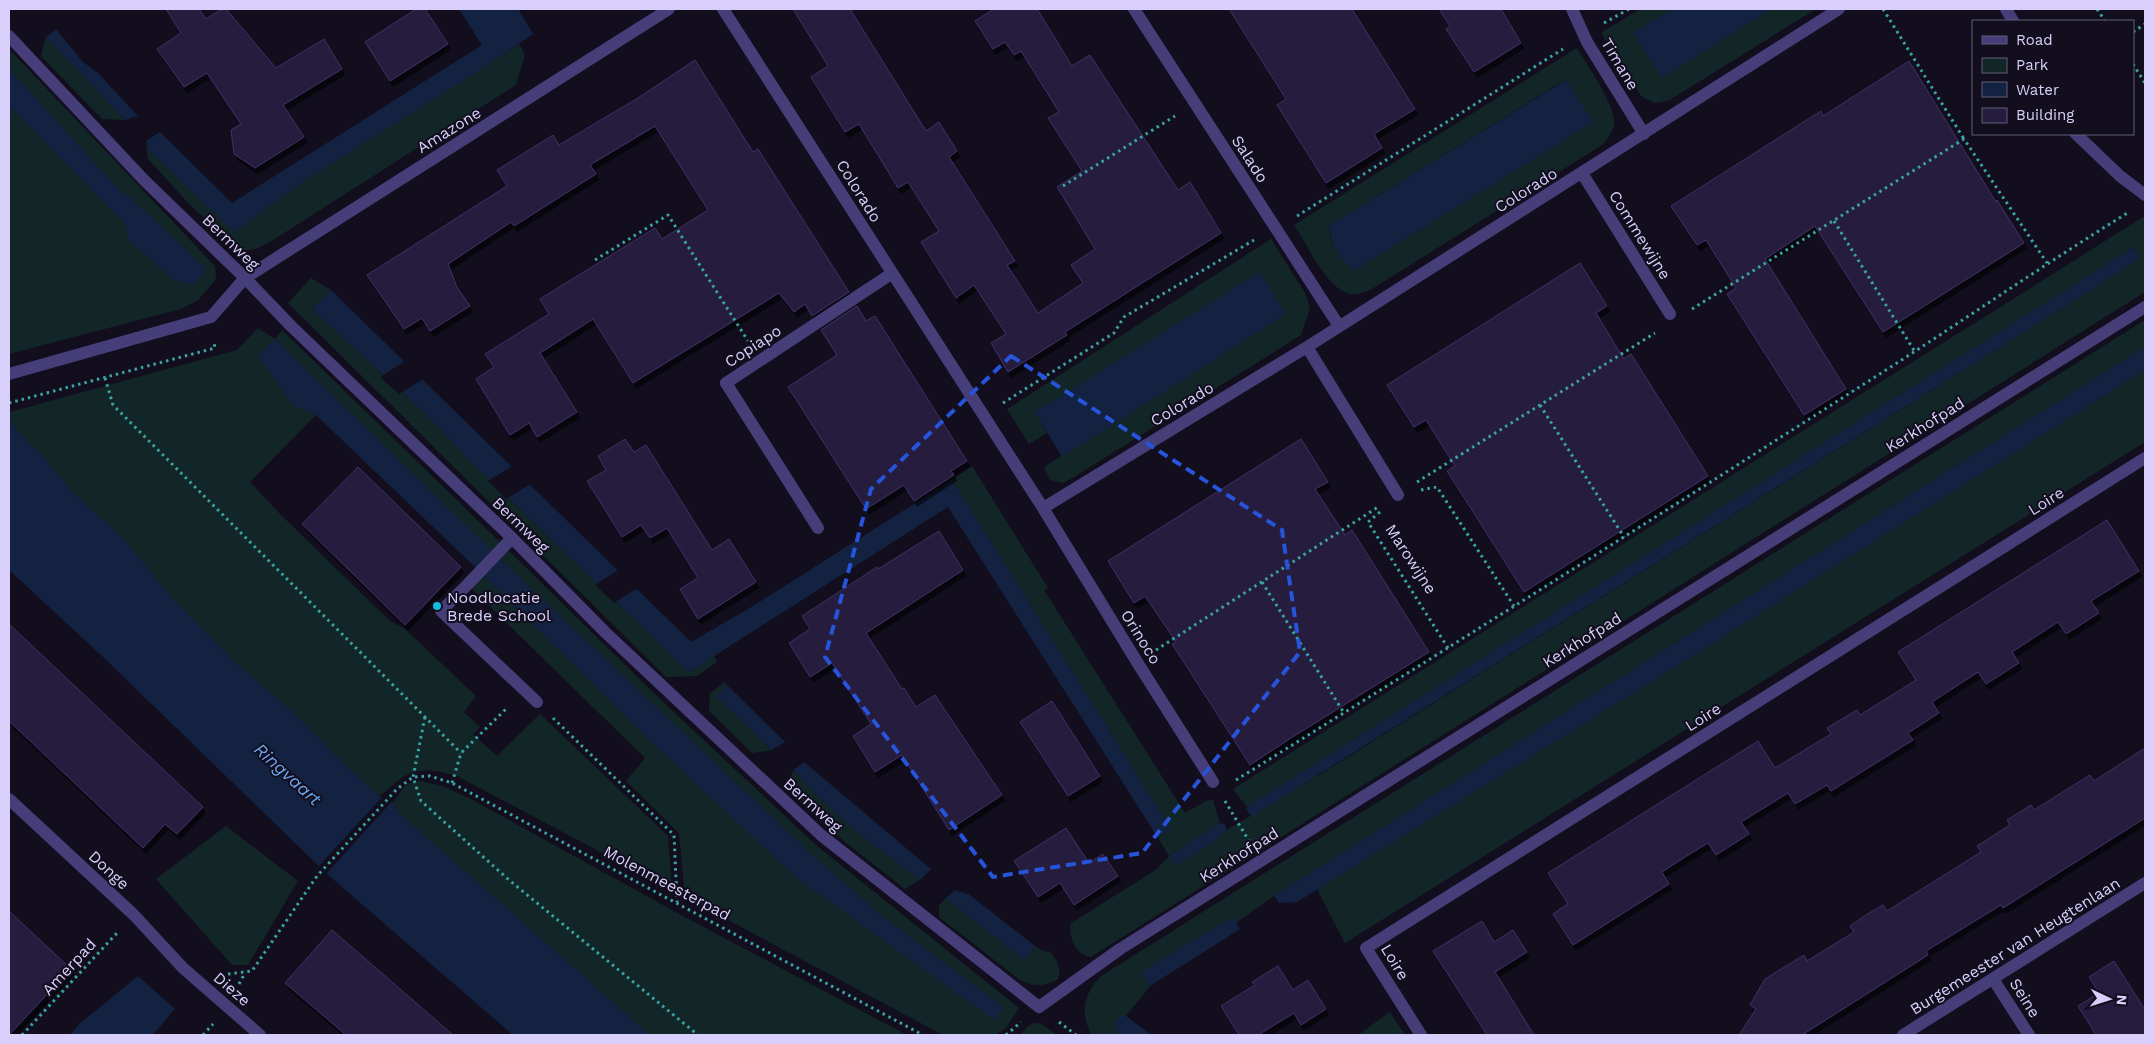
<svg xmlns="http://www.w3.org/2000/svg" width="2154" height="1044" font-family="'Work Sans',sans-serif">
  <defs>
    <filter id="shadow"><feDropShadow dx="3" dy="5.5" stdDeviation="0" flood-color="#0009"/></filter>
  </defs>
  <rect width="100%" height="100%" fill="#120e1e"/>
  <path fill="#122627" fill-rule="evenodd" d="M1640,9H1672L1633,33L1662,77L1771,9H1816L1668,101L1654,103L1641,96L1601,33Z
    M46,37L125,120L102,119L41,56Z
    M519,44L525,54L516,85L270,242L255,249L241,251L191,206L148,159L146,141L150,151L234,231L304,181Z
    M1577,48C1586,63 1618,109 1614,125C1612,133 1607,139 1602,145L1370,290C1362,293 1355,296 1347,293C1326,286 1306,243 1294,225ZM1565,80L1593,122L1355,270L1331,240L1329,226Z
    M9,49L215,266L216,279L198,300L181,309L9,354V106L126,224L128,239L174,280L193,285L205,272L203,266L133,200L122,193L9,69Z
    M2145,216V292L1091,957C1074,954 1070,938 1070,924L1157,869L1169,856L1158,838L1171,829L952,480L972,466L1048,588L1044,590L1185,813L1206,801L1213,800L1220,823L1169,856L1176,866L1213,842L1227,830L1327,770L2099,285L2139,258L2134,247L1247,807L1233,789Z
    M1271,239L1305,293L1310,308L1301,335L1074,477L1063,483L1050,480L1044,467L1286,314L1035,412L1047,433L1029,444L1007,409Z
    M311,278L331,290L312,309L430,418L467,458L689,672L714,656L717,662L697,676L666,677L288,303Z
    M2145,320V347L1274,896L1236,923L1232,917L1143,975L1150,986L1126,1016H1120L1117,1032L1121,1035H1092C1079,1014 1084,993 1101,976Z
    M258,328L275,339L282,330L500,542L491,551L275,339L294,406L316,415L250,482L280,514L390,621L405,629L476,696L464,712L480,727L473,734L497,756L540,714L668,836L672,890L457,776C441,772 421,766 405,776C396,781 388,790 379,796L347,767L292,711L239,666L171,597L121,536L73,493L43,456L30,445L9,420L10,412L237,350Z
    M2145,370V442L1345,943L1317,889L1675,667Z
    M507,549L661,700L816,845L1019,1008L1006,1028L995,1035H943L685,897L679,833L626,781L645,758L470,587L483,575L656,746L1003,1010L1000,1005L882,916L809,852L499,558Z
    M725,682L727,685L716,696L772,750L752,753L709,711L710,693Z
    M793,770C833,814 872,846 921,879L905,889L845,842L788,791Z
    M420,781L442,786L471,799L681,915L907,1035H650L400,814L393,802C405,790 400,783 420,781Z
    M226,826L298,881L248,965H232L156,879Z
    M946,898L1024,960L1035,946L1043,951L1050,952C1057,961 1062,967 1058,979C1044,987 1034,987 1020,980L939,917V905Z
    M1390,1012L1405,1035H1358Z
    M1034,1023H1040L1057,1035H1020L1028,1026Z"/>
  <path fill="#142242" d="M459,9H518L533,34L469,77L304,181L234,232L150,151L146,141L160,132L232,203L482,45Z
    M1672,9H1771L1662,78L1633,33Z
    M56,29L83,62L98,73L138,116L125,120L46,37Z
    M9,69L122,193L133,200L203,266L205,272L193,285L174,280L128,239L126,224L9,106Z
    M1566,80L1593,122L1355,270C1339,259 1331,245 1329,226Z
    M2134,247L2139,258L2099,285L1254,815L1251,816L1246,809L1247,807Z
    M1260,272L1286,314L1062,457L1035,412Z
    M331,290L691,642L748,609L952,480L1171,829L1158,838L948,507L689,672L467,458L430,418L312,309Z
    M275,339L499,558L809,852L882,916L1000,1005L1004,1010L993,1019L797,878L656,746L476,568L316,415L294,406L258,356Z
    M2145,347V370L1675,667L1297,902L1279,903L1274,896Z
    M9,420L30,445L43,456L73,493L121,536L171,597L239,666L292,711L347,767L379,796L393,802L400,814L650,1035H513L327,874L102,656L9,570Z
    M727,685L785,742L772,750L716,696Z
    M804,762L931,869L921,879C872,846 833,814 793,770Z
    M1220,823L1225,824L1227,830L1213,842L1176,866L1169,856Z
    M955,890L970,895L1035,946L1024,960L946,898Z
    M1233,917L1240,929L1150,986L1143,975L1146,969Z
    M138,976L175,1009L153,1035H70L78,1025Z
    M1120,1016H1126L1151,1035H1121L1117,1032L1115,1023Z"/>
  <path fill="#120e1e" d="M407,360L425,378L399,394L380,377Z
    M514,465L532,483L506,499L488,481Z
    M620,569L639,587L614,603L595,585Z
    M384,795L394,799L325,875L317,868Z"/>
  <path fill="#251d3d" stroke="#3f3166" filter="url(#shadow)" d="M166,9H199L206,19L222,9H226L276,68L324,39L342,69L283,105L304,137L255,168L234,154L231,130L241,124L207,73L184,87L157,49L181,33Z
    M416,9H425L448,44L390,81L365,42Z
    M793,9H850L926,131L939,122L957,151L949,157L1015,261L1007,265L1038,313L1083,283L1071,265L1095,249L1057,187L1082,171L1048,118L1059,112L1021,51L1014,55L1005,42L993,49L975,21L994,9H1037L1072,66L1090,55L1178,190L1190,182L1221,233L1065,332L1067,335L1008,372L991,343L1006,334L974,285L956,298L921,242L939,231L908,182L898,188L859,124L845,132L811,77L828,66Z
    M1229,9H1352L1415,109L1374,134L1382,148L1326,183L1277,105L1286,99Z
    M1439,9H1501L1521,43L1474,72L1446,29L1450,26Z
    M695,60L753,152L758,149L849,292L812,316L805,304L794,312L779,293L633,383L593,319L540,353L577,412L537,437L529,423L510,435L476,379L494,367L485,354L549,314L540,299L655,228L662,239L708,210L655,126L590,165L596,174L514,226L511,222L448,264L457,287L470,306L430,331L422,318L404,329L367,275L507,186L497,170L553,135L559,145L638,98Z
    M1909,61L1996,202L1997,200L2024,243L1883,332L1815,226L1765,259L1846,389L1804,415L1727,294L1736,288L1706,240L1697,245L1671,206L1821,111L1823,116Z
    M1580,263L1607,306L1596,313L1624,359L1631,354L1708,476L1524,592L1447,471L1455,466L1426,420L1414,427L1387,385Z
    M857,306L866,321L875,316L967,461L951,471L954,475L914,501L904,485L866,509L788,387L837,355L821,330Z
    M625,439L634,452L646,445L712,550L729,539L756,582L698,619L680,589L698,578L667,528L650,538L641,525L622,537L587,481L606,470L598,456Z
    M1301,439L1328,482L1315,489L1345,535L1352,530L1429,652L1291,738L1250,765L1172,644L1176,642L1145,596L1134,603L1108,561Z
    M358,467L461,567L405,625L302,524Z
    M2107,520L2139,571L2091,601L2099,613L2066,634L2058,622L2012,652L2019,663L1986,684L1978,672L1932,702L1939,713L1908,733L1913,740L1831,791L1827,785L1795,804L1788,793L1741,822L1749,834L1716,855L1708,843L1685,857L1662,872L1669,884L1573,945L1553,914L1568,904L1548,873L1758,741L1775,768L1831,734L1827,728L1857,710L1860,715L1916,680L1898,652Z
    M939,531L963,570L866,633L902,689L904,688L916,707L935,695L1002,795L949,830L902,755L875,772L853,736L871,724L832,663L810,677L789,643L810,629L802,616L877,567L878,569Z
    M9,624L203,807L177,834L165,824L143,848L9,721Z
    M1052,701L1100,776L1068,796L1020,722Z
    M2145,748V818L2003,908L2001,905L1926,951L1928,955L1802,1035H1739L1756,1009L1750,1005L1765,979L1804,955L1807,961L1854,932L1850,926L1866,915L1883,905L1887,911L1981,852L1977,846L2010,825L2007,820L2031,805L2034,810L2090,775L2094,781Z
    M1066,828L1089,863L1103,854L1118,876L1074,905L1060,883L1038,897L1014,861Z
    M9,911L71,969L9,1035Z
    M1482,921L1494,942L1513,930L1527,952L1495,972L1534,1035H1487L1433,951Z
    M332,930L391,981L453,1035H346L285,983Z
    M2114,961L2145,1010V1035H2096L2078,1006L2099,993L2089,977Z
    M1278,966L1293,990L1308,980L1326,1009L1301,1025L1294,1013L1258,1035H1239L1221,1006L1255,985L1252,982Z"/>
  <g fill="none" stroke-linecap="round" stroke-linejoin="round">
    <path stroke="#3aa3a4" stroke-width="3" stroke-dasharray="2.5 4" stroke-linecap="butt" d="M1883,9L1964,139
      M2097,9L2105,21
      M1604,23L1629,9
      M2133,32L2145,24
      M2133,64L2145,83
      M1063,186L1175,116
      M1297,216L1563,49
      M1834,221L1915,352
      M595,260L668,215L748,341
      M1692,309L1964,139L2047,263
      M105,378L113,405L461,753
      M9,403L215,348L214,342
      M1003,403L1114,333L1124,317L1254,240
      M1540,405L1624,537
      M1417,482L1655,333
      M1421,490L1437,487L1514,606
      M1380,512L1368,522L1448,648
      M1262,582L1344,713
      M1156,650L1378,507
      M425,717L413,777L421,801L509,880L698,1035
      M553,718L674,835L677,902
      M1236,780C1450,647 1663,513 1875,377C1960,323 2043,265 2129,212
      M452,783L461,753L508,707
      M1225,801L1249,841
      M228,974L252,971L317,876L397,789L413,777L430,776L452,783L923,1035
      M239,984L245,973
      M1059,1022L1076,1035
      M22,1035L117,933
      M203,1035L213,1024
      M1006,1035L1021,1022"/>
    <path stroke="#453e78" stroke-width="12" d="M726,383L818,528
      M470,582L512,538"/>
    <path stroke="#453e78" stroke-width="12" d="M470,582L441,611L537,702"/>
    <path stroke="#453e78" stroke-width="12" d="M723,9C830,175 936,342 1043,508L1307,347L1839,9
      M1134,9L1339,326
      M1572,9L1587,42L1644,134
      M2006,9L2013,21
      M9,36L144,180L245,278L291,326L512,538L606,633L821,835L1039,1007L1120,949L2145,307
      M2076,134L2120,176L2145,195
      M1582,173L1670,314
      M1307,347L1398,495
      M9,374L211,317L245,278L669,9
      M726,383L891,274
      M1043,508L1137,662L1213,782
      M9,799L134,915L183,968L260,1035
      M1993,979L2029,1035
      M1421,1035L1366,948L2145,458"/>
    <path stroke="#453e78" stroke-width="12" d="M1903,1035L2145,883"/>
  </g>
  <path fill="none" stroke="#2654da" stroke-width="4" stroke-dasharray="10 6" stroke-linejoin="round" d="M1011,356L1282,530L1300,652L1142,853L993,877L825,657L871,489Z"/>
  <circle fill="#18bcde" stroke="#120e1e" stroke-width="2" cx="437" cy="606" r="5"/>
  <g text-anchor="middle" dominant-baseline="central" stroke-width="4" stroke-linejoin="round" paint-order="stroke">
    <g font-size="16" fill="#d8d0fa" stroke="#120e1e">
      <text transform="translate(1620 64) rotate(59)">Timane</text>
      <text transform="translate(449 130) rotate(-32)">Amazone</text>
      <text transform="translate(1250 159) rotate(57)">Salado</text>
      <text transform="translate(1526 190) rotate(-32)">Colorado</text>
      <text transform="translate(859 191) rotate(58)">Colorado</text>
      <text transform="translate(1640 235) rotate(58)">Commewijne</text>
      <text transform="translate(231 242) rotate(44)">Bermweg</text>
      <text transform="translate(753 346) rotate(-33)">Copiapo</text>
      <text transform="translate(1182 404) rotate(-31)">Colorado</text>
      <text transform="translate(1925 425) rotate(-32)">Kerkhofpad</text>
      <text transform="translate(2046 501) rotate(-32)">Loire</text>
      <text transform="translate(521 525) rotate(44)">Bermweg</text>
      <text transform="translate(1411 559) rotate(57)">Marowijne</text>
      <text transform="translate(1141 637) rotate(58)">Orinoco</text>
      <text transform="translate(1582 640) rotate(-32)">Kerkhofpad</text>
      <text transform="translate(1703 717) rotate(-32)">Loire</text>
      <text transform="translate(813 805) rotate(42)">Bermweg</text>
      <text transform="translate(1239 855) rotate(-32)">Kerkhofpad</text>
      <text transform="translate(109 870) rotate(43)">Donge</text>
      <text transform="translate(667 883) rotate(28)">Molenmeesterpad</text>
      <text transform="translate(2015 946) rotate(-32)">Burgemeester van Heugtenlaan</text>
      <text transform="translate(1395 962) rotate(59)">Loire</text>
      <text transform="translate(69 967) rotate(-47)">Amerpad</text>
      <text transform="translate(232 989) rotate(41)">Dieze</text>
      <text transform="translate(2025 998) rotate(58)">Seine</text>
    </g>
    <g font-size="16" fill="#d8d0fa" stroke="#120e1e" text-anchor="start">
      <text x="447" y="597">Noodlocatie<tspan x="447" dy="18">Brede School</tspan></text>
    </g>
    <g font-size="18" font-style="italic" fill="#6aa7ef" stroke="#120e1e">
      <text transform="translate(288 774) rotate(42)">Ringvaart</text>
    </g>
  </g>
  <rect width="2154" height="1044" fill="none" stroke="#d8d0fa" stroke-width="20"/>
  <rect x="1972" y="20" width="162" height="115" fill="#120e1e" stroke="#615c76"/>
  <rect x="1982" y="36" width="25" height="8" fill="#453e78" stroke="#615c76"/>
  <text x="2016" y="45" font-size="15" fill="#d8d0fa">Road</text>
  <rect x="1982" y="58" width="25" height="15" fill="#122627" stroke="#615c76"/>
  <text x="2016" y="70" font-size="15" fill="#d8d0fa">Park</text>
  <rect x="1982" y="82" width="25" height="15" fill="#142242" stroke="#615c76"/>
  <text x="2016" y="95" font-size="15" fill="#d8d0fa">Water</text>
  <rect x="1982" y="108" width="25" height="15" fill="#251d3d" stroke="#615c76"/>
  <text x="2016" y="120" font-size="15" fill="#d8d0fa">Building</text>
  <g transform="translate(2109 999) rotate(94)" stroke="#120e1e" stroke-width="4" paint-order="stroke">
  <path d="M0-4L9 19L0 12L-9 19Z" fill="#d8d0fa"/>
  <text y="-8" font-size="14" font-weight="bold" text-anchor="middle" fill="#d8d0fa">N</text>
  </g>
</svg>
